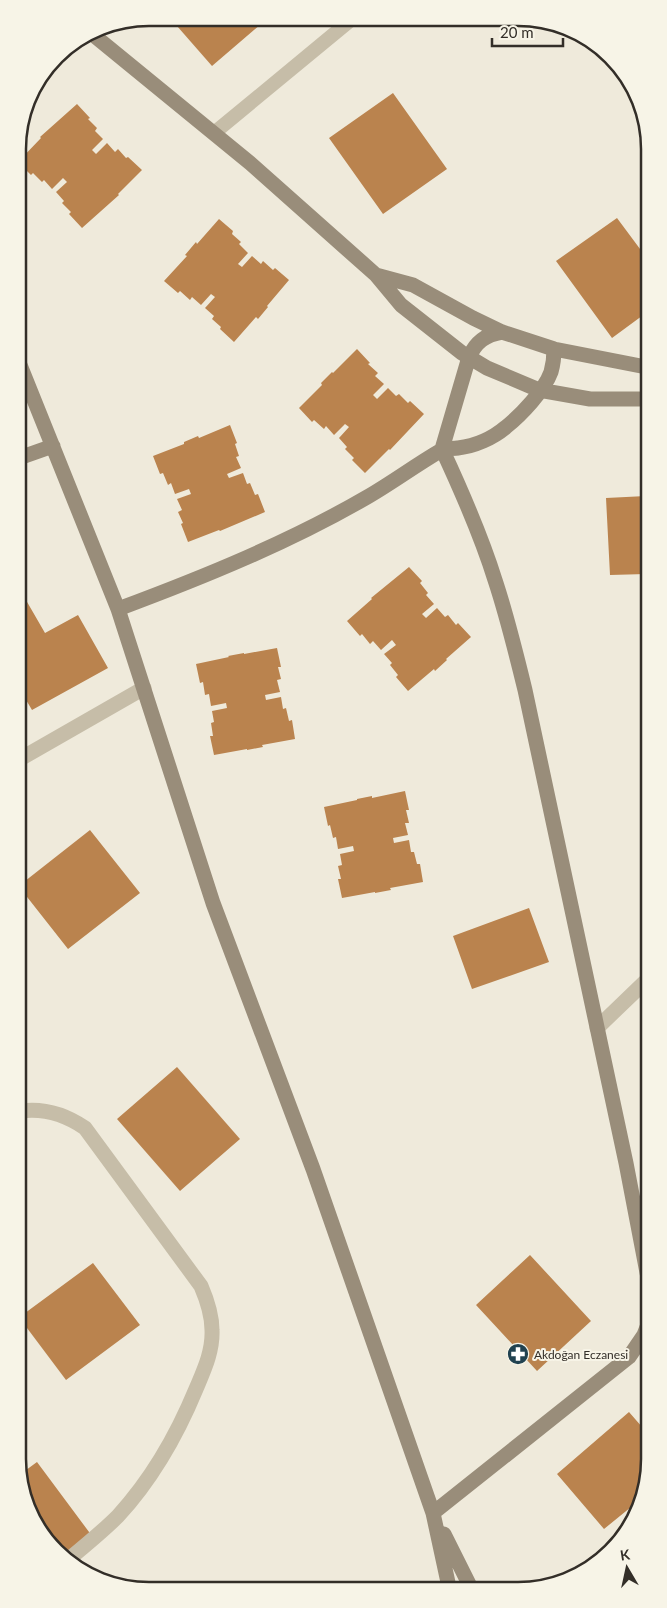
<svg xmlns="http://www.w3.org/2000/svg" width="667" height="1608" font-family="Lato,sans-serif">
  <rect width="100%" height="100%" fill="#efeadb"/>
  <path fill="#ba834e" d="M170,18H268L212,66Z
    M393,93L447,169L383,214L329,138Z
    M77,104L90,118L88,119L97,128L95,131L103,139L92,150L96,154L107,143L115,152L118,149L126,158L128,157L142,170L118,194L119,195L82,228L69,214L71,212L62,203L64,201L56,192L67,182L63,178L52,189L44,180L42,182L33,173L31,175L18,162L41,138L40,137Z
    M617,218L646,257V313L612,338L556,261Z
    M219,219L233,231L232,234L241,242L239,244L248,253L238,264L242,267L252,256L261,264L263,261L273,270L275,268L289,280L267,306L268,307L258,319L256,317L234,342L220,329L221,327L212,319L214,316L205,308L215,297L211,294L201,305L192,297L190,300L180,291L178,293L164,281L187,256L185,255L196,242L197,244Z
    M357,349L370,363L368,364L378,373L375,376L384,384L373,395L377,399L388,388L396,396L399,394L408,403L410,401L424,414L390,450L389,449L365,473L352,460L354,458L345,449L347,447L339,438L349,427L345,424L334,435L326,426L324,429L314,420L312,422L299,408L322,385L321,383L332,372L333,373Z
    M230,425L237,443L235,444L239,456L236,457L241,468L227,474L229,478L243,473L247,484L250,483L255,495L258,494L265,512L220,531L219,530L188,542L181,524L183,523L178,512L182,510L177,499L191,494L189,489L175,494L171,483L168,485L163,473L160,474L153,456L184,444V442L198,436L199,438Z
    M646,496V574L610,575L606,498Z
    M409,567L422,581L420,583L428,593L426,595L434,604L422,614L426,618L437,608L445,617L448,615L456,625L458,623L471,637L446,659L447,660L435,671L434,669L408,691L396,677L398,675L390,665L392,663L384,654L396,645L392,640L381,650L373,641L370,644L362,634L360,636L347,621L372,599L371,598Z
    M19,588L45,633L78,615L108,668L32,710L19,688Z
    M277,648L281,667H278L281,679L277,680L280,692L265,695L266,700L281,697L283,709L286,708L289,721L292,720L295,739L262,745L263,747L247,750V749L214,755L210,736H213L211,723L214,722L212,711L227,708L226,703L211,706L209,694L205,695L203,682L200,683L196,664L229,657L228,656L244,653V654Z
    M405,791L409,810H406L409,823H405L408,835L393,838L394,843L409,840L411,852H414L417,864H420L423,882L390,888L391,890L375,893V892L342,898L338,879H341L338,866L342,865L340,854L354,851L353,846L338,849L336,837L333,838L330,825L328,826L324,807L357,800V799L372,796V798Z
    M90,830L140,893L68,949L20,888V885Z
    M529,908L549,962L472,989L453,936Z
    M177,1067L240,1139L180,1191L117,1119Z
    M530,1255L591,1321L537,1371L476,1305Z
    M93,1263L140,1325L66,1380L21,1320V1316Z
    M629,1412L649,1435V1467L636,1503L604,1529L557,1474Z
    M37,1462L92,1536L64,1556L56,1552L22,1493V1473Z"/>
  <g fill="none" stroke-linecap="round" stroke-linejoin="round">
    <path stroke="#c6bda8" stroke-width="14" d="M214,133L352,19"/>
    <path stroke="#c6bda8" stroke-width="15" d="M20,759L144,688
      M597,1028L648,979
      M21,1111C44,1108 66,1115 85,1128L201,1286C207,1300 212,1315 212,1330C213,1351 204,1370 196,1389C177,1435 152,1479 118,1516C103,1531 86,1545 69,1559"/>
    <path stroke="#998d7a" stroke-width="15" d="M91,33L250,163L376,275L401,305L462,353L487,368L539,390L590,399H646
      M376,275L413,285L473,318L502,332L554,349L646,367
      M502,332C485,335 476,342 469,357L442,449C462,492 481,535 495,580C507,616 516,653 525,690L626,1163L649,1283
      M18,360L118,609L213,903L313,1169L433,1513L449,1587
      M19,458L53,446
      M118,609C204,577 290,542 369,496C393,482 416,465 440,451C445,448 452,449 458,448C475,446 493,438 506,427C521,415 544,391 551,372C553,365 554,357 554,349
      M433,1513L629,1357L644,1335L649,1322
      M444,1534L470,1586"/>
  </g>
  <defs>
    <g id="pharmacy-disc" transform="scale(1.125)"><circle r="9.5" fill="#214250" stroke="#f7f4e7"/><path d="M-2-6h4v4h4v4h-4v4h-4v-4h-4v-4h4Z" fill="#fff"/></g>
  </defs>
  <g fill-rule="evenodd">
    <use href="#pharmacy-disc" x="518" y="1354"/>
  </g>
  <g text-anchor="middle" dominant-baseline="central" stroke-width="4" stroke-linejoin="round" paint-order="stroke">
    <g font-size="12" fill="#332e28" stroke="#f7f4e7" text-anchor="start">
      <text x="534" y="1354">Akdoğan Eczanesi</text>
    </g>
  </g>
  <path d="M0 0H667V1608H0ZM149 26H518A123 123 0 0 1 641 149V1459A123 123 0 0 1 518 1582H149A123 123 0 0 1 26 1459V149A123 123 0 0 1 149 26Z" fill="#f7f4e7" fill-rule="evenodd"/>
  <path fill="none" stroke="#332e28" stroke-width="2.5" d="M149 26H518A123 123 0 0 1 641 149V1459A123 123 0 0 1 518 1582H149A123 123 0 0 1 26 1459V149A123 123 0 0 1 149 26Z"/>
  <g transform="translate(627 1568) rotate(351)" stroke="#f7f4e7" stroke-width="4" paint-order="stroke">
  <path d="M0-4L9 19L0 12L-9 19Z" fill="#332e28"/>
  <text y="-8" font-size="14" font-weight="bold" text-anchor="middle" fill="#332e28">K</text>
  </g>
  <path d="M492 38v8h71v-8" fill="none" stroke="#332e28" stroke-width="2.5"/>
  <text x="500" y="38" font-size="15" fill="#332e28" stroke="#f7f4e7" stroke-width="4" paint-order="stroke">20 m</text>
</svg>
